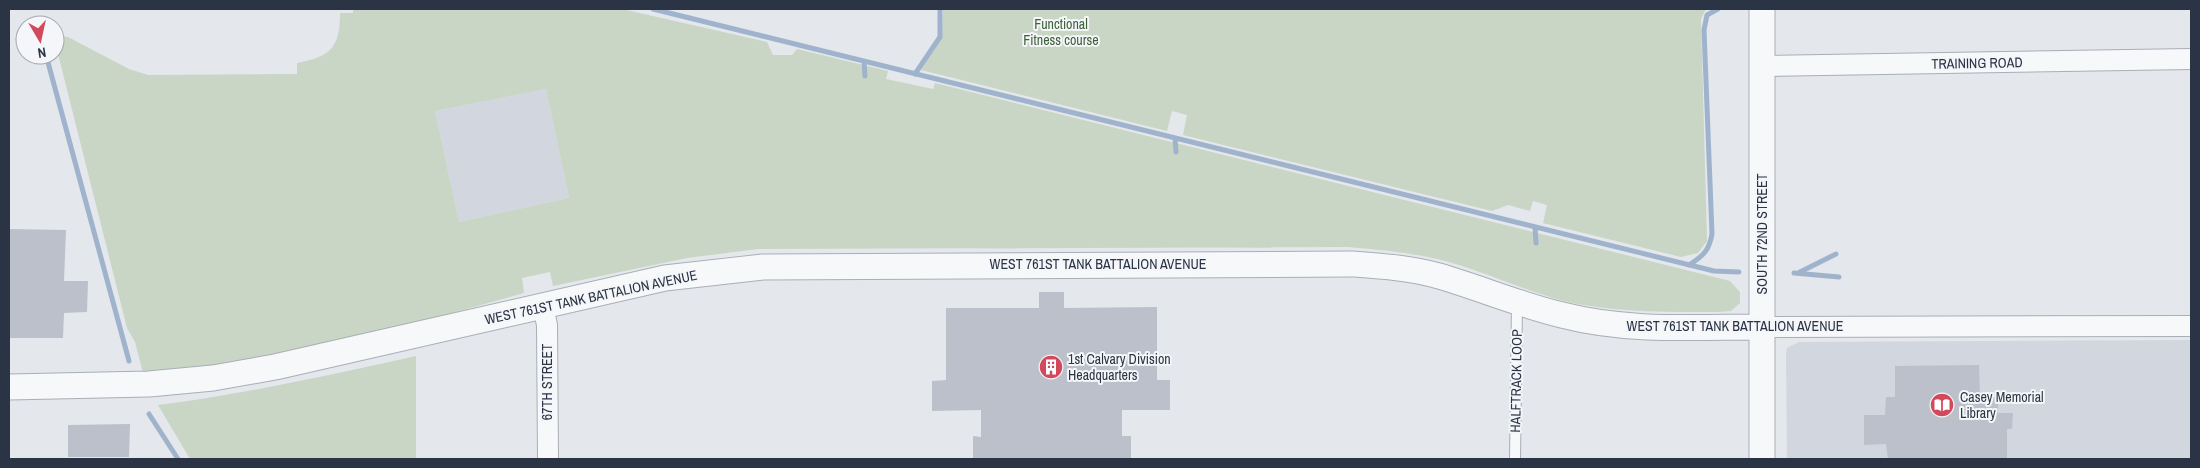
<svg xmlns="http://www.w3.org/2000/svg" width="2200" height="468" font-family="'Archivo Narrow',sans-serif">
  <rect width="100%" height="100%" fill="#e4e7ec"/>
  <path fill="#d2d6de" d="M546,89L569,198L459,222L435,111Z
    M2191,340V459H1787L1786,355L1787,348L1799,342Z"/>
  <path fill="#c9d6c5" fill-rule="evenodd" d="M353,9H622L767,42L773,55H792L797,49L888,71L886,79L933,89L935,83L1730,281L1740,292V303L1731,311L1719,312C1667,312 1615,313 1564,301C1525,291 1488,273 1449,262C1416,253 1382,250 1348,247L758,249L687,258L553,286L550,272L522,278L524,293C400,328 272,363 143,373L135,342L127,328L55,42V35L68,37L129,69L148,75L297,74V63C330,57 340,48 340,13H353ZM546,89L569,198L459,222L435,111Z
    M943,9H1706L1701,19L1707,241L1698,253L1681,257L1543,223L1547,205L1533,201L1530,211L1508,205L1492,211L1183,135L1187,115L1172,111L1167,131L921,70L942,37Z
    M416,356V459H190L158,405C245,394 330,375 416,356Z"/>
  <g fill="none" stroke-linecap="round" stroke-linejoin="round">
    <path stroke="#9fb4cc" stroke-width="5" d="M653,9L1714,271L1739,272
      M46,55L129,361
      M864,61L865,76
      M915,74L940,37V9
      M1175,138L1176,152
      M1535,227L1536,243
      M1689,265C1703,256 1709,251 1712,234L1704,30L1707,15L1718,9
      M1800,272L1836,254
      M1794,273L1839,277
      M149,414L178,459"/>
  </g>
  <path fill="#bbc0ca" d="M9,229L66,230L64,281H88L87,312L64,313L63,338H9Z
    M1039,292H1064V308L1157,307V380H1170V410H1122V436H1131V459H973V436L981,437V410L932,411V381L946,380V308H1039Z
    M1979,365L1980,397H1998V413H2013L2012,429H2007V459H1888L1886,444L1864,445V415H1885L1886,397H1895V366Z
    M130,424L129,457H68V425Z"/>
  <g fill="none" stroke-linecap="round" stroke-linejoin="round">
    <g stroke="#a9aeb7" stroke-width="12">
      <path id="service" d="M1515,459L1517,303"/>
    </g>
    <g stroke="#a9aeb7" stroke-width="22">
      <path id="minor" d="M1763,66L2191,59
        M543,306L547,325L548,459
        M1762,327L2191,326"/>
    </g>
    <g stroke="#a9aeb7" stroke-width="27">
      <path id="tertiary" d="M9,387L149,384L213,378L275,367L665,278L763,267L1353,264C1381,266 1411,268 1439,276C1480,288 1520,305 1562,315C1628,332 1695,327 1762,327
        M1762,459V9"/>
    </g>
    <use href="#service" stroke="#f7f8fa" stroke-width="10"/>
    <use href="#minor" stroke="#f7f8fa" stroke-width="20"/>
    <use href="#tertiary" stroke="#f7f8fa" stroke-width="25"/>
  </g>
  <defs>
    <g id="building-disc" transform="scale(1.25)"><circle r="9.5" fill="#d1495b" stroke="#f4f6f9"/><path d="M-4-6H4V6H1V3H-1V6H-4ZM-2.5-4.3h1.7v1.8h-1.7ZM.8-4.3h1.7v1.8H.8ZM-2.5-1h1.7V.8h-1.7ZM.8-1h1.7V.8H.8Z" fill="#fff"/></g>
    <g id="library-disc" transform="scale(1.25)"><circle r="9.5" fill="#d1495b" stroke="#f4f6f9"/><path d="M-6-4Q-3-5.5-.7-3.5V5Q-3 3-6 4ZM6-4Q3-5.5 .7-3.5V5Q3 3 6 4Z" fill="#fff"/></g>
  </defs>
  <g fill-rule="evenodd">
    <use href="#building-disc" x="1051" y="367"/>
    <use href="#library-disc" x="1942" y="405"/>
  </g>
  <g text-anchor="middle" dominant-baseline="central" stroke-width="4" stroke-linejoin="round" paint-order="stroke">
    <g font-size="14" fill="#3f6138" stroke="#f4f6f9">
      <text x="1061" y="24">Functional<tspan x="1061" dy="16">Fitness course</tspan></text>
    </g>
    <g font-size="14" fill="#2b3445" stroke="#f4f6f9">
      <text transform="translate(1977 63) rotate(-1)">TRAINING ROAD</text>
      <text transform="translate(1762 234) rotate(-90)">SOUTH 72ND STREET</text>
      <text x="1098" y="264">WEST 761ST TANK BATTALION AVENUE</text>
      <text transform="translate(591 297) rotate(-12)">WEST 761ST TANK BATTALION AVENUE</text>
      <text x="1735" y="326">WEST 761ST TANK BATTALION AVENUE</text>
      <text transform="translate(1516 381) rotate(-89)">HALFTRACK LOOP</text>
      <text transform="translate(547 382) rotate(-90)">67TH STREET</text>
    </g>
    <g font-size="14" fill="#2b3445" stroke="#f4f6f9" text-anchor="start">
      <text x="1068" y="359">1st Calvary Division<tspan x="1068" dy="16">Headquarters</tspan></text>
      <text x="1960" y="397">Casey Memorial<tspan x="1960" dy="16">Library</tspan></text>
    </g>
  </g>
  <rect width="2200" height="468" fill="none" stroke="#2b3445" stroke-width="20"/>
  <g transform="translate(40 40) rotate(171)"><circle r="24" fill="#f4f6f9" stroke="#a4a8b1"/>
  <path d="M0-4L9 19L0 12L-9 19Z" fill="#d1495b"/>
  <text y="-8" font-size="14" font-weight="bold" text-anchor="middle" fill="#2b3445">N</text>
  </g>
</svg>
